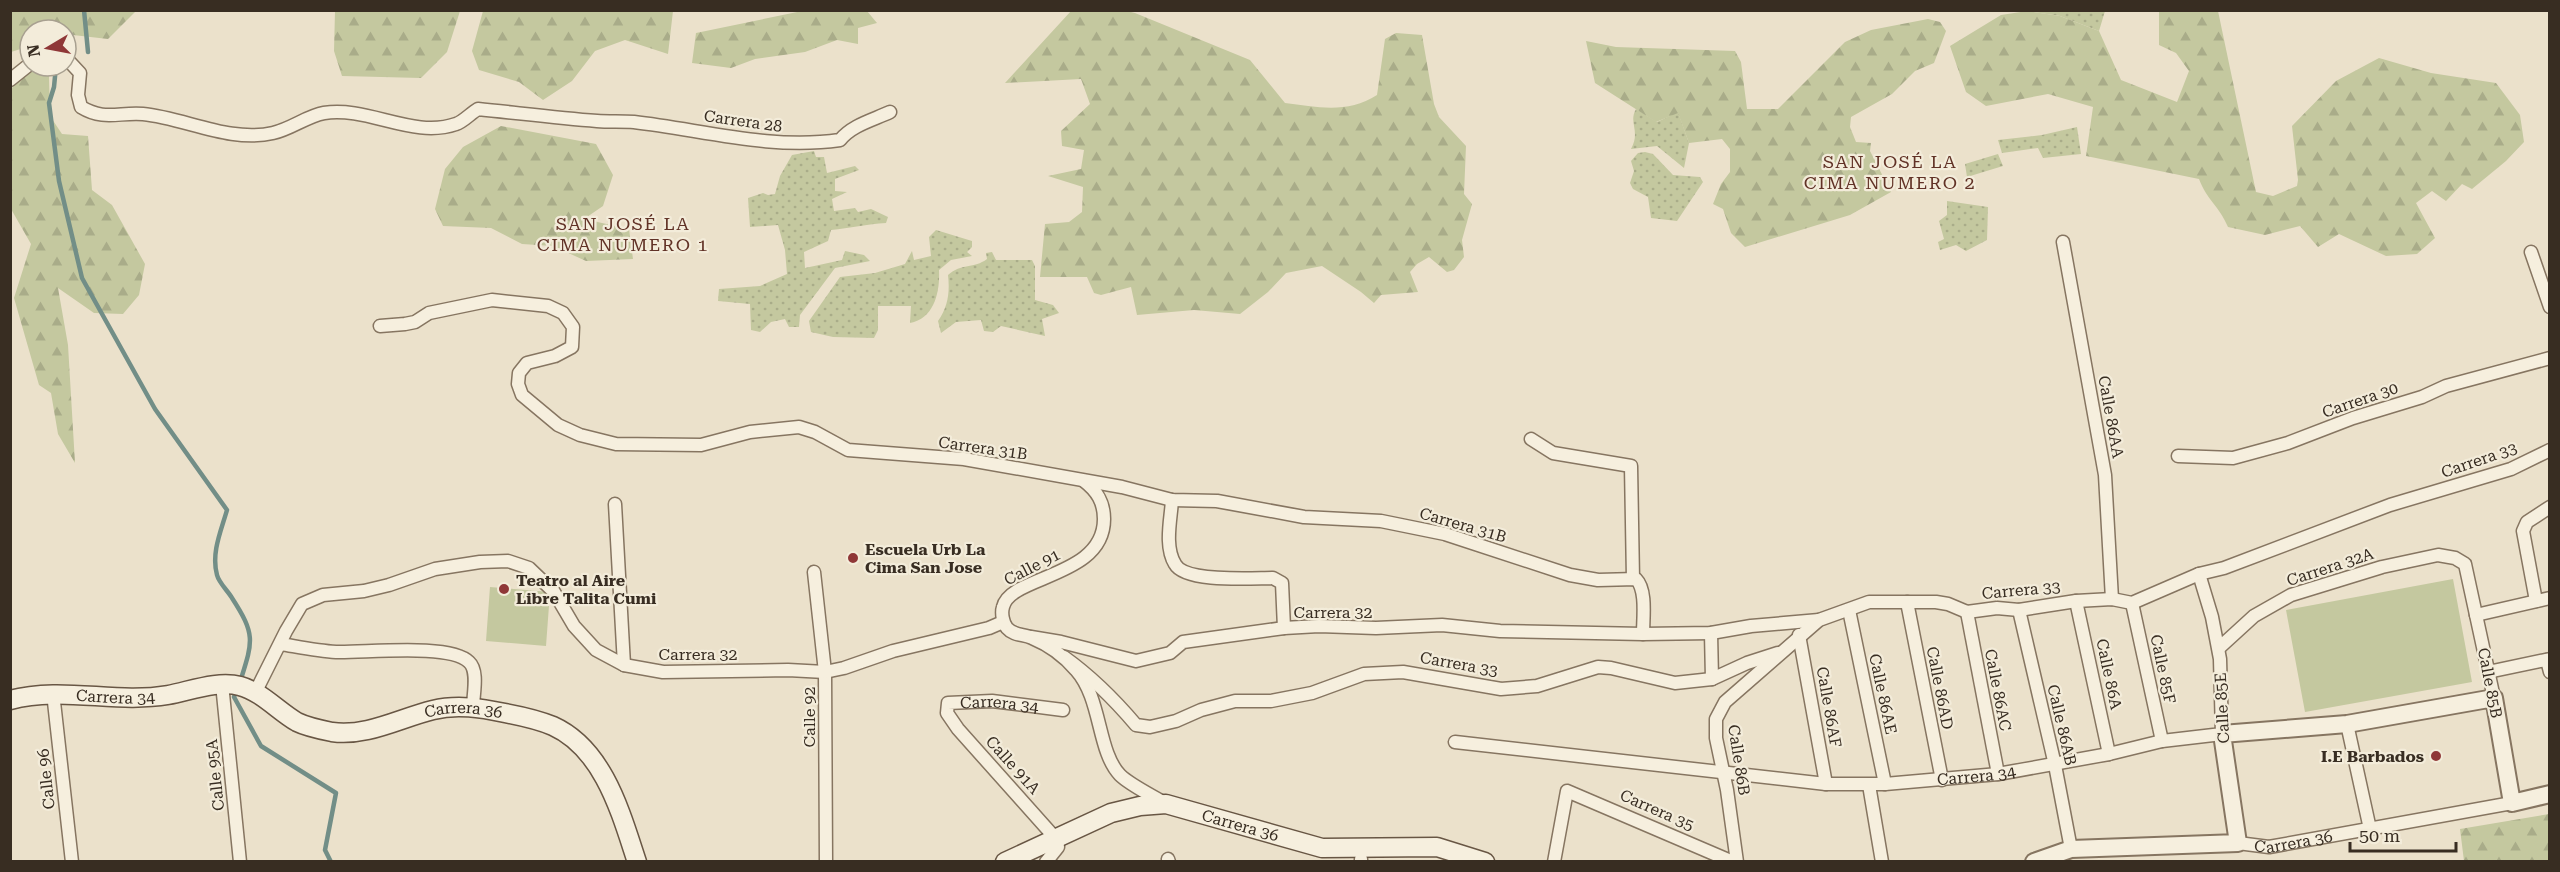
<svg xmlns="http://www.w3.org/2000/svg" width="2560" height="872" font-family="'Roboto Serif',serif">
  <defs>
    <pattern id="grass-dots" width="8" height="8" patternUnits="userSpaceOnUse" patternTransform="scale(1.5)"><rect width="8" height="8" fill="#c4c89f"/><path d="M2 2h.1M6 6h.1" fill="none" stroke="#a9ac89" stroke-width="1.8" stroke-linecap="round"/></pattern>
    <pattern id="forest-firs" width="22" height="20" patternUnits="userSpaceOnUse" patternTransform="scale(1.5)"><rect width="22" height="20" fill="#c4c89f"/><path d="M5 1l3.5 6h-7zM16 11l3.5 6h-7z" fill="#a9ac89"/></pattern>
  </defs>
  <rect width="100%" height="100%" fill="#ebe1cb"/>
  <path fill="url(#grass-dots)" d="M2027,11H2105L2099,31L2060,16Z
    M1636,109L1657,122L1678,112L1689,143L1684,168L1657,146L1631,149C1641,131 1628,123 1636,109Z
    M2077,127L2081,154L2043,158L2038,148L2002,153L1998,140L2042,135Z
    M814,151L816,157H824L827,173L855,166L859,170L835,179V191L847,192L832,199L834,211L855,208L858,212L871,209L888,217L886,223C867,224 850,228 831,230L828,241L804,252L805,268L842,260L845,251L864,255L870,261L835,268L800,315L799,327H789L785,319L771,322L760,332L751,330L750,304L718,301L719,289L760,286L787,274L785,250L778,225L750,227L748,198L763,193L768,195L775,194L780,176L792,155Z
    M1645,152L1653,154L1673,175L1700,177L1703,182L1677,221L1651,218L1648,197L1633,189L1630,183L1634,171L1631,161L1638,153Z
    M1998,154L2003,166L1967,177L1965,164Z
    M1947,201L1988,207L1987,240L1966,251L1956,245L1940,250L1938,242L1944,239L1939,221L1947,215Z
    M936,230L972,241V247L967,252L972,256L951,260L939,270C940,291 935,318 910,323L911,306H878V330L874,338L833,337L811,332L809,321L840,277L875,273L905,264L912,251L914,260L931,256L929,237Z
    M992,252L996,260H1032L1035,266V300L1053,305L1059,313L1042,319L1045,336L1001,326L993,332L984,331L981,320L956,322L941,333L938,321C948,307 950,292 948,275C961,263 974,269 987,259L986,253Z"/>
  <path fill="url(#forest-firs)" d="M11,10H136V11L108,39L73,35L66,36V30H30V46L11,52Z
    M1123,10L1135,13L1250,60L1285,103C1317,107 1348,114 1377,95L1385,39L1396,33L1422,35L1434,104L1439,117L1466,146L1464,194L1472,204L1462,240L1464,257L1454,270L1447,272L1429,257L1417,264L1410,272L1418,292L1381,295L1374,303L1361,292L1322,266L1286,273L1268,292L1240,314L1194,310L1137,315L1131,287L1101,295L1094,293L1087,277H1040L1045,224L1069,222L1082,212L1083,187L1048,176L1081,169L1084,150L1062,146L1061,131L1090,104L1081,79L1005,83L1071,11Z
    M335,11V10L460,11L447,52L421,78L342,76L334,51Z
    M673,11L668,54L625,40L595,51L572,81L543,100L519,82L479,70L472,51L483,11Z
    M802,11H867L877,23L858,28V44L837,40L805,52L755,59L731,68L692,63L696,33Z
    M2027,11L2060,16L2099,31L2121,80L2177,102L2189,71L2176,53L2159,45V11H2218L2256,192L2273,196L2297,186L2298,180L2292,126L2336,81L2379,58L2431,73L2496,83L2520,115L2524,142L2506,161L2472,189L2462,184L2446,201L2432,191L2416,203L2435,238L2417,254L2386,256L2339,234L2318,247L2300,226L2265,235L2228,227C2219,206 2207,200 2199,179L2086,156L2093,107L2048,94L1986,106L1966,92L1950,46L2001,15Z
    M1928,19L1940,22L1946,31L1934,63L1915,71L1892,94L1851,117L1850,127L1856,142L1871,143L1870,151L1891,192L1850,215L1745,247L1731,233L1723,209L1713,204L1721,184L1730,172V149L1722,139L1689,143L1678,113L1656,122L1595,83L1586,41L1616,47L1735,51L1741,62L1747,109H1778L1845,42L1871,30Z
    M24,69L49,76L50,116L62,134L88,136L92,190L112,205L145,264L139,295L123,314L94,313L58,288L68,345L75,463L58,434L51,393L39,385L14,298L31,244L11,209L12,88Z
    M501,126L596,144L613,175L603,206L584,219L629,229L633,259L586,261L553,246L522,244L491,228L443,226L435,209L445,169L463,147Z
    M2549,814V861H2464L2460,829Z"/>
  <path fill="#c4c89f" d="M2453,579L2472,682L2305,712L2286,610Z
    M490,587L550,592L546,646L486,641Z"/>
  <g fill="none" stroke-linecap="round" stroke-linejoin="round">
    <path stroke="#728e87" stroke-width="4.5" d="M84,10L88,52
      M56,66L54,87L49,103L59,181L82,278L155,409L227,510C221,531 211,553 217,575C219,583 228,591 232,598C256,635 253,641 240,682
      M237,689L234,697L261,746L336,793L325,850L331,862"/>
    <g stroke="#867561" stroke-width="15">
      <g id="minor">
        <path d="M66,58L80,73L78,95L81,107C104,121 119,112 143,114C185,118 230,143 273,133C291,129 307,116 324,113C368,106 413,139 456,124C463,122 471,113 478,109C518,113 557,118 597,121C609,122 622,121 634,122C703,130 770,150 840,140C852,125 873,120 890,112"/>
        <path d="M10,80L30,64"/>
        <path d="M2063,242L2105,475L2112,599"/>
        <path d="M2531,252L2550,307"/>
        <path d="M380,326L405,324L415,322L429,313L492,300L548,306L563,313L573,327L572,347L555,356L527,363L519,373L518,384L522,395L558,425L580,435L616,444L701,445L750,432L799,427L815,432L848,450L964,459L1122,487L1172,500L1217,501L1304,517L1381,521L1445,534L1570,575L1598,580L1636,579C1647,590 1643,618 1643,634L1711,633L1751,626L1819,620"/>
        <path d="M1531,439L1553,453L1631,466L1633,579"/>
        <path d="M2178,456L2233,458L2288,443L2353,418L2422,397L2446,386L2550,358"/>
        <path d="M1084,481C1097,491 1104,502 1104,519C1104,578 1010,575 1003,607C1001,613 1003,623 1007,628C1014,636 1024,634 1032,638C1049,645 1064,656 1076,670C1102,699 1097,751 1120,775C1130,785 1153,796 1166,804"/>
        <path d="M1172,500C1171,519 1164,546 1175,564C1185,583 1252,578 1273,578L1282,583L1284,628"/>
        <path d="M615,504L624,665"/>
        <path d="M814,572L825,672L826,862"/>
        <path d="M2076,601L2109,754"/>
        <path d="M2536,601L2523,531L2527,522L2550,507"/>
        <path d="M1907,602L1942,780"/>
        <path d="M2132,603L2162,741"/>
        <path d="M1849,610L1885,784"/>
        <path d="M2019,610L2055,765L2071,849"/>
        <path d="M1967,612L1998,774"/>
        <path d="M2476,615L2550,598"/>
        <path d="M1711,633L1712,679"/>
        <path d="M1799,635L1826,784"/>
        <path d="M1031,637L1061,642L1136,661L1170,653L1183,642L1284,628L1319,626L1376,628L1442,625L1500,631L1643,634"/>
        <path d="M281,644C299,647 318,651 336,652C365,653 450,643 469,662C479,671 473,695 473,707"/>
        <path d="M2219,648L2254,616L2291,595L2382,567L2438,555L2455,558L2465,564L2494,698"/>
        <path d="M1064,657C1092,677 1114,699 1136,725L1150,727L1176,721L1201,710L1235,701H1271L1312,693L1364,674L1403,672L1501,689L1537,686L1598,667L1611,668L1675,683L1712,679L1747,663L1778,653"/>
        <path d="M2547,660L2550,672"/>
        <path d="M2488,672L2550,659"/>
        <path d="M222,684L240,862"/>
        <path d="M53,693L72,862"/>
        <path d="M255,693L286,631L302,604L323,595L364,591L389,585L435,569L480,562L508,561L529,568L554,592L574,626L596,650L624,665L663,672L788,670L825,672L844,668L893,651L989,628L1003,622"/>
        <path d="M2347,724L2370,829"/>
        <path id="s1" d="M1455,742L1826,784H1885L1998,774L2109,754L2162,741L2222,734L2220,659L2212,617L2199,574"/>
        <path d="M1869,785L1882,862"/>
        <path id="s2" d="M2238,843L2269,847L2512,803"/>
        <path d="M1168,859L1169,862"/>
        <path id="s3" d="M1046,862L1058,847L1057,840L958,729L947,713L948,703L992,701L1063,710"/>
        <path d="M1361,862V859"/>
        <path d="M1554,862L1567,791L1733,862"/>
        <path d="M1737,862L1727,790L1716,738V719L1725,702L1819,620L1869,602H1936L1948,604L1967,612L1997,608L2019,610L2076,601L2112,599L2132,603L2199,574L2224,568L2390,505L2511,469L2550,450"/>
      </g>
    </g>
    <g stroke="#867561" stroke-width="20">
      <path id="tertiary" d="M2034,862L2071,849L2238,843L2222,734L2347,724L2494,698L2512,803L2550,794"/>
    </g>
    <g stroke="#685644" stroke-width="21">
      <g id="secondary">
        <path id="s4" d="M10,700C63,686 115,704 168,695C190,691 218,680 240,686C262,692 278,711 297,722C307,727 322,730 332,732C367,737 400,718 433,710C457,704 481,708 505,713C521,716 539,720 553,726C604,749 621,814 637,862"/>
        <path id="s5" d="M1005,862L1111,813L1140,806L1166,804L1322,848L1437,847L1485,862"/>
      </g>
    </g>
    <use href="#minor" stroke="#f6efde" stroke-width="12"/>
    <use href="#tertiary" stroke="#f6efde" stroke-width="16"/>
    <use href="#secondary" stroke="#f6efde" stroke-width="18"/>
  </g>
  <g fill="#8f3737" stroke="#f3ecda" stroke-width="2">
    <circle cx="853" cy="558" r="6"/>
    <circle cx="504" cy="589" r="6"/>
    <circle cx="2436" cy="756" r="6"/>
  </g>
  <g text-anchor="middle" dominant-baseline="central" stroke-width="4.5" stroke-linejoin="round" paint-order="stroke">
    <g font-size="16" fill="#382d22" stroke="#f3ecda">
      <text transform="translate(743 121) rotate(8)">Carrera 28</text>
      <text transform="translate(2360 400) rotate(-19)">Carrera 30</text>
      <text transform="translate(2111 417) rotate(80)">Calle 86AA</text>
      <text transform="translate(983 448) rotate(8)">Carrera 31B</text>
      <text transform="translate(2479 460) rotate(-19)">Carrera 33</text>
      <text transform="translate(1463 525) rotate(16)">Carrera 31B</text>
      <text transform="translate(1032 567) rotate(-27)">Calle 91</text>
      <text transform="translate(2330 567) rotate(-18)">Carrera 32A</text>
      <text transform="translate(2021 590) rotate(-5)">Carrera 33</text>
      <text x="1333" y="612">Carrera 32</text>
      <text x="698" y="654">Carrera 32</text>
      <text transform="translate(1459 664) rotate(10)">Carrera 33</text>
      <text transform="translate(2163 669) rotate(78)">Calle 85F</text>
      <text transform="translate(2109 674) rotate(78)">Calle 86A</text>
      <text transform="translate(2490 683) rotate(79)">Calle 85B</text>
      <text transform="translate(1940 688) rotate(79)">Calle 86AD</text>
      <text transform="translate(1998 690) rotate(79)">Calle 86AC</text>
      <text stroke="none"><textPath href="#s4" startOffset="106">Carrera 34</textPath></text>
      <text transform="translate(1883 694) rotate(78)">Calle 86AE</text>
      <text stroke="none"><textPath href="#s3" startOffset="256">Carrera 34</textPath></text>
      <text transform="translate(1829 707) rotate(80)">Calle 86AF</text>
      <text transform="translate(2222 708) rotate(-93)">Calle 85E</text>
      <text stroke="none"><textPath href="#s4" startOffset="471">Carrera 36</textPath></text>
      <text transform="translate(809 717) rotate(-90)">Calle 92</text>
      <text transform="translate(2062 725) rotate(77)">Calle 86AB</text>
      <text transform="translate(1739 760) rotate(81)">Calle 86B</text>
      <text transform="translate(1013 765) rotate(48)">Calle 91A</text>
      <text transform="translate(215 775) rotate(-96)">Calle 95A</text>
      <text stroke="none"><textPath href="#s1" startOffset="524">Carrera 34</textPath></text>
      <text transform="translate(46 779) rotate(-96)">Calle 96</text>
      <text transform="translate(1657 810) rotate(24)">Carrera 35</text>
      <text stroke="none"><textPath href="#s5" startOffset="250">Carrera 36</textPath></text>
      <text stroke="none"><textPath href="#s2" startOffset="56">Carrera 36</textPath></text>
    </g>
    <g font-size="16" font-weight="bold" fill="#382d22" stroke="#f3ecda" text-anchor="start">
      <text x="865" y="549">Escuela Urb La<tspan x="865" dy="18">Cima San Jose</tspan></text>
      <text x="516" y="580">Teatro al Aire<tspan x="516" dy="18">Libre Talita Cumi</tspan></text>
      <text x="2424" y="756" text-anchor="end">I.E Barbados</text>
    </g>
    <g font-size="18" letter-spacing="1.5" fill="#613226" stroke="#f3ecda">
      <text x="1890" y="161">SAN JOSÉ LA<tspan x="1890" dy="21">CIMA NUMERO 2</tspan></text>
      <text x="623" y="223">SAN JOSÉ LA<tspan x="623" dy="21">CIMA NUMERO 1</tspan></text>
    </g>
  </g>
  <rect width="2560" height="872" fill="none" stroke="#382d22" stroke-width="24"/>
  <g transform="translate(48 48) rotate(260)"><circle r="28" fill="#f3ecda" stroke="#a8a090" stroke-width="1.5"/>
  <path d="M0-4.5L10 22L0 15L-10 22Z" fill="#8f3737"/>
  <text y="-9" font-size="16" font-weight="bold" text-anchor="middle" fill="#382d22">N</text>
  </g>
  <path d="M2350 842v9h106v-9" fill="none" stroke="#382d22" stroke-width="3"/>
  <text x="2359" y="842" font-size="18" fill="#382d22" stroke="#f3ecda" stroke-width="4.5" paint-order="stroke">50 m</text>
</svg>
